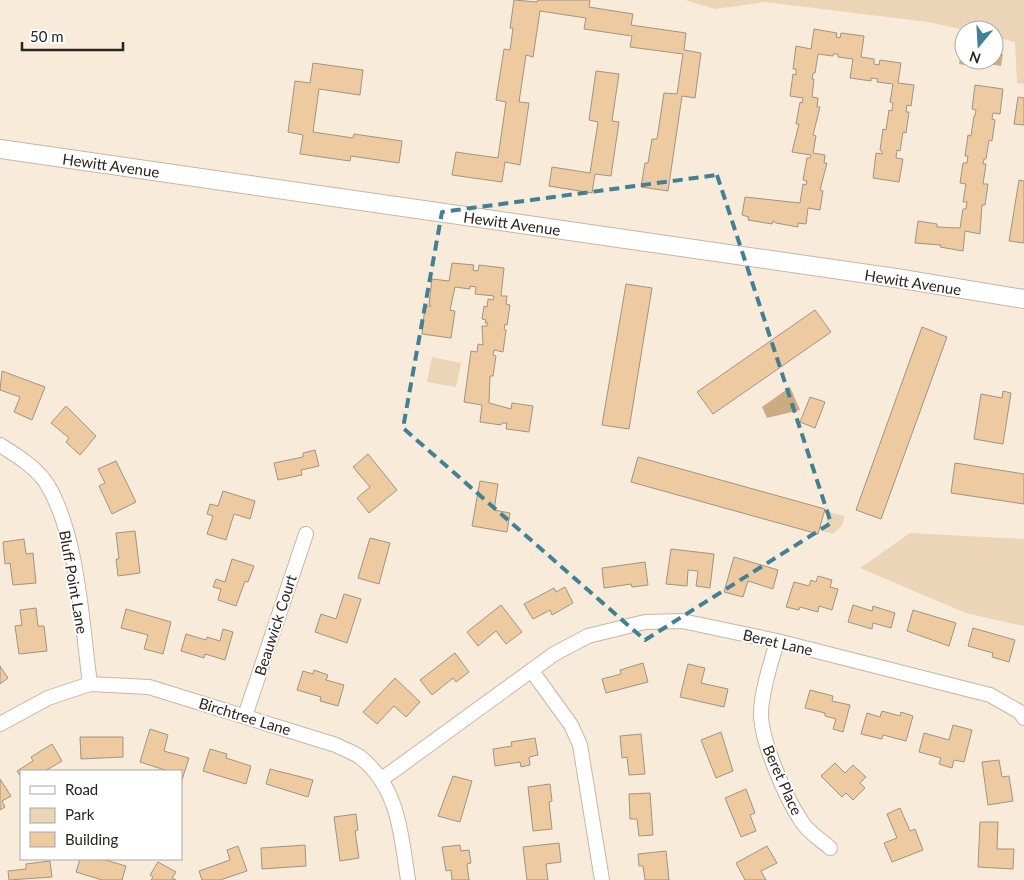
<svg xmlns="http://www.w3.org/2000/svg" width="1024" height="880" font-family="Lato,sans-serif">
  <rect width="100%" height="100%" fill="#f9ebd9"/>
  <path fill="#ecd4b6" d="M685,0H1024V84L1017,83L1015,42L994,37V30H964L928,22L765,2L715,9Z
    M432,357L461,363L456,387L427,382Z
    M829,512L845,516L842,525L833,534L823,531Z
    M910,533L1024,539V626L966,613L860,568Z"/>
  <path fill="#cdab81" d="M962,45H964V60H994V52L1003,54L1001,66L989,64L984,68L959,64Z
    M790,387L800,410L767,418L762,407Z"/>
  <path fill="#edca9f" stroke="#a19484" d="M514,0L537,2L538,0H590L589,7L633,14L631,25L686,33L684,50L701,53L695,98L682,96L668,191L641,187L645,163H648L652,139H657L664,93L677,94L683,54L630,47L632,36L584,29L586,18L540,11L533,57L526,55L519,102L529,103L520,165L505,162L502,182L452,175L456,152L498,158L506,102L496,100L504,49L510,50L513,28H510Z
    M814,29L837,33L836,37L840,38L841,33L864,36L861,57L874,59V64L879,65L880,60L901,63L898,83L914,85L911,106L907,105L906,112H909L906,133L903,132L900,151L897,150L896,158L903,159L899,182L873,178L876,153L882,154V151L880,150L883,129L886,130L889,110L892,111L893,103L890,102L893,84L877,82L878,79L871,78V81L850,78L853,59L838,57V54H833V56L818,54L815,73H813L812,79H814L812,97L818,98L817,107H820L813,135L816,136L813,153L825,155L824,163H827L820,190L823,191L820,210L808,208L806,224L798,223V227L776,223L773,221L772,224L748,220L749,217L742,215L745,197L800,203L803,184L806,185L807,181L803,180L807,158H810L811,155L792,152L799,124H796L800,102L802,103L803,98L790,96L793,74L796,75V69H793L796,46L811,49Z
    M313,63L363,70L360,95L319,89L313,132L353,138L354,134L402,141L399,163L351,156L350,161L300,154L303,135L288,132L295,81L310,83Z
    M596,71L619,74L612,121L619,122L611,176L595,174L592,193L549,186L552,167L590,173L598,122L589,120Z
    M975,85L1003,89L1000,114L993,113L992,119L995,120L992,141L989,140L986,159H984L983,164H986L983,184H988L985,205H982L980,234L965,231L963,251L940,247L941,245L915,243L918,221L937,224V227L960,228L963,209H966L967,202H963L966,184L960,183L963,163H967L968,156H965L968,135L971,136L974,116H975L976,110L972,109Z
    M1018,97L1024,98V125L1014,124Z
    M1019,180L1024,181V243L1009,241Z
    M452,263L474,265L473,270L478,271L479,265L504,268L501,296H507L506,304L510,305L507,325L505,324L504,329L506,330L503,352L494,350L493,355L496,356L493,376H490L489,403L511,409L512,403L533,406L529,432L506,429L507,423H502L501,425L480,422L482,405L464,402L471,351L477,352L478,344L483,345L482,326H487L488,323H485L486,320L482,319L484,306L487,307L488,299L493,300L494,296L475,294L476,287L470,286V289L455,287L450,310L455,311L451,338L422,334L425,306H431L429,304L432,279L449,281Z
    M626,284L652,288L629,429L602,425Z
    M815,310L831,332L713,414L697,392Z
    M922,327L947,337L881,519L856,510Z
    M2,371L45,387L32,420L14,412L20,397L0,390Z
    M1003,391L1011,393L1003,444L974,439L981,394L1002,398Z
    M810,397L825,402L815,428L800,422Z
    M66,406L96,436L80,455L66,442L69,438L51,423Z
    M315,450L319,466L301,470L302,475L278,480L274,463L303,457V453Z
    M368,454L397,490L369,513L357,498L370,487L353,467Z
    M638,457L825,509L818,534L631,482Z
    M116,461L136,502L112,514L99,486L105,483L98,469Z
    M955,463L1024,474V504L951,493Z
    M480,481L498,484L494,510L510,513L507,532L472,526Z
    M223,491L255,501L250,519L234,514L226,540L207,534L213,516L207,514L210,504L218,506Z
    M135,531L140,573L118,576L116,559H119L116,533Z
    M370,538L390,543L379,584L358,578Z
    M24,539L26,554L33,553L36,583L13,585L10,563L5,564L3,542Z
    M671,549L714,554L710,588L696,586L698,571L688,570L687,586L666,584Z
    M734,557L778,570L773,589L748,581L743,597L724,592Z
    M232,559L254,566L248,582L245,581L236,606L218,600L221,589L213,587L216,579L225,582Z
    M645,562L648,585L632,587L631,584L604,588L602,568Z
    M818,576L832,580L830,587L838,589L832,610L819,606L818,612L800,607L799,610L786,607L794,582L809,586L811,580L816,582Z
    M565,587L573,603L552,615L550,610L533,619L524,604L554,588L556,592Z
    M344,594L361,599L347,643L315,632L321,614L336,619Z
    M501,605L522,632L506,644L496,631L478,646L467,632Z
    M853,605L872,611L873,606L895,613L891,628L873,623L872,629L848,622Z
    M36,608L38,626H44L47,651L19,654L15,626L22,625L20,610Z
    M126,609L171,622L163,654L144,649L148,635L121,628Z
    M913,610L956,623L949,646L907,631Z
    M973,628L1015,640L1009,662L992,657L993,653L968,646Z
    M223,629L233,632L225,660L205,654L204,658L181,651L186,634L206,640L207,637L220,641Z
    M455,653L469,672L456,682L453,678L432,695L420,680Z
    M643,663L648,682L606,693L602,679L621,674L620,670Z
    M688,664L705,668L701,683L728,689L724,707L680,697Z
    M0,666L8,678L0,684Z
    M314,670L328,675L326,680L344,685L338,706L320,701L321,697L297,690L303,671L313,674Z
    M395,678L420,702L406,717L394,706L377,724L363,712Z
    M810,690L833,696L832,701L850,705L843,732L833,729L836,719L825,716V713L805,708Z
    M882,711L900,716L901,712L913,716L906,741L883,735L882,739L861,734L867,713L880,717Z
    M953,725L972,730L964,762L954,760L952,768L939,764L941,758L919,752L924,733L949,740Z
    M150,729L168,735L164,751L189,758L181,783V771H168L140,762Z
    M721,732L733,771L716,778L701,740Z
    M641,734L645,774L629,775L627,757L622,758L620,736Z
    M80,737H123V757L81,759Z
    M535,738L538,755L529,757L530,765L521,767L520,762L495,766L493,749L512,746L511,742Z
    M52,744L62,761L45,771H21V777L17,771L33,761L31,757Z
    M210,749L227,754L226,758L251,766L246,784L203,771Z
    M999,760L1002,777L1009,776L1013,801L988,805L982,762Z
    M835,763L845,773L853,765L866,777L860,783L865,788L853,800L846,793L842,797L821,776Z
    M270,769L313,780L308,797L266,784Z
    M453,776L472,781L460,822L438,816Z
    M0,779L11,796L2,801L5,807L0,810Z
    M550,784L552,801L549,802L552,829L533,831L528,787Z
    M746,789L755,813L750,815L756,831L741,837L725,798Z
    M650,793L653,835L639,836L637,819H630L629,794Z
    M900,808L910,831L915,829L923,850L892,862L884,843L897,838L887,814Z
    M356,814L358,830L355,831L359,858L340,861L334,817Z
    M980,822H998L997,849H1014L1013,869L978,867Z
    M559,843L561,862L546,864L548,880H527L523,847Z
    M305,845L306,866L262,869L261,848Z
    M460,845L461,851L469,850L471,863L467,864L469,880H452L451,870L446,871L442,847Z
    M238,846L247,871L220,880H202L199,871L230,860L227,850Z
    M767,846L777,863L761,871L766,880H745L736,863Z
    M666,851L669,880H645L643,866H639L638,854Z
    M80,859H102L126,866L122,880H102L76,872Z
    M50,861L52,877L9,880L8,871L26,869V864Z
    M158,862L176,872L172,878L176,880H151L153,877L150,875Z"/>
  <g fill="none" stroke-linecap="round" stroke-linejoin="round">
    <g stroke="#c4b7a6" stroke-width="16">
      <path id="minor" d="M0,445C16,455 36,467 47,484C78,535 82,624 90,684
        M777,641C771,664 762,688 761,712C760,739 786,799 802,822C808,832 821,840 830,848
        M532,671L571,725L580,745L602,880
        M245,716L306,534
        M0,724L48,698L90,684L149,687L336,745C343,749 353,752 360,757C399,788 401,834 408,880
        M382,779L554,654L588,636L645,622L682,621L777,641L990,695L1020,712L1024,718"/>
    </g>
    <g stroke="#c4b7a6" stroke-width="20">
      <path id="tertiary" d="M0,149L896,278L1024,299"/>
    </g>
    <use href="#minor" stroke="#fff" stroke-width="14"/>
    <use href="#tertiary" stroke="#fff" stroke-width="18"/>
  </g>
  <path fill="none" stroke="#428095" stroke-width="4" stroke-dasharray="10 6" stroke-linejoin="round" d="M717,175L831,523L645,640L403,428L442,212Z"/>
  <g text-anchor="middle" dominant-baseline="central" stroke-width="4" stroke-linejoin="round" paint-order="stroke">
    <g font-size="15" fill="#29241e" stroke="#fff">
      <text transform="translate(111 165) rotate(8)">Hewitt Avenue</text>
      <text transform="translate(512 223) rotate(8)">Hewitt Avenue</text>
      <text transform="translate(913 282) rotate(9)">Hewitt Avenue</text>
      <text transform="translate(74 582) rotate(80)">Bluff Point Lane</text>
      <text transform="translate(275 625) rotate(-72)">Beauwick Court</text>
      <text transform="translate(778 642) rotate(13)">Beret Lane</text>
      <text transform="translate(245 716) rotate(17)">Birchtree Lane</text>
      <text transform="translate(783 780) rotate(66)">Beret Place</text>
    </g>
  </g>
  <rect x="20" y="770" width="162" height="90" fill="#ffffff" stroke="#a9a7a5"/>
  <rect x="30" y="786" width="25" height="8" fill="#ffffff" stroke="#a9a7a5"/>
  <text x="65" y="795" font-size="15" fill="#29241e">Road</text>
  <rect x="30" y="808" width="25" height="15" fill="#ecd4b6" stroke="#a9a7a5"/>
  <text x="65" y="820" font-size="15" fill="#29241e">Park</text>
  <rect x="30" y="832" width="25" height="15" fill="#edca9f" stroke="#a9a7a5"/>
  <text x="65" y="845" font-size="15" fill="#29241e">Building</text>
  <g transform="translate(979 45) rotate(198)"><circle r="24" fill="#ffffff" stroke="#a9a7a5"/>
  <path d="M0-4L9 19L0 12L-9 19Z" fill="#428095"/>
  <text y="-8" font-size="14" font-weight="bold" text-anchor="middle" fill="#29241e">N</text>
  </g>
  <path d="M22 42v8h101v-8" fill="none" stroke="#29241e" stroke-width="2.5"/>
  <text x="30" y="42" font-size="15" fill="#29241e" stroke="#ffffff" stroke-width="4" paint-order="stroke">50 m</text>
</svg>
